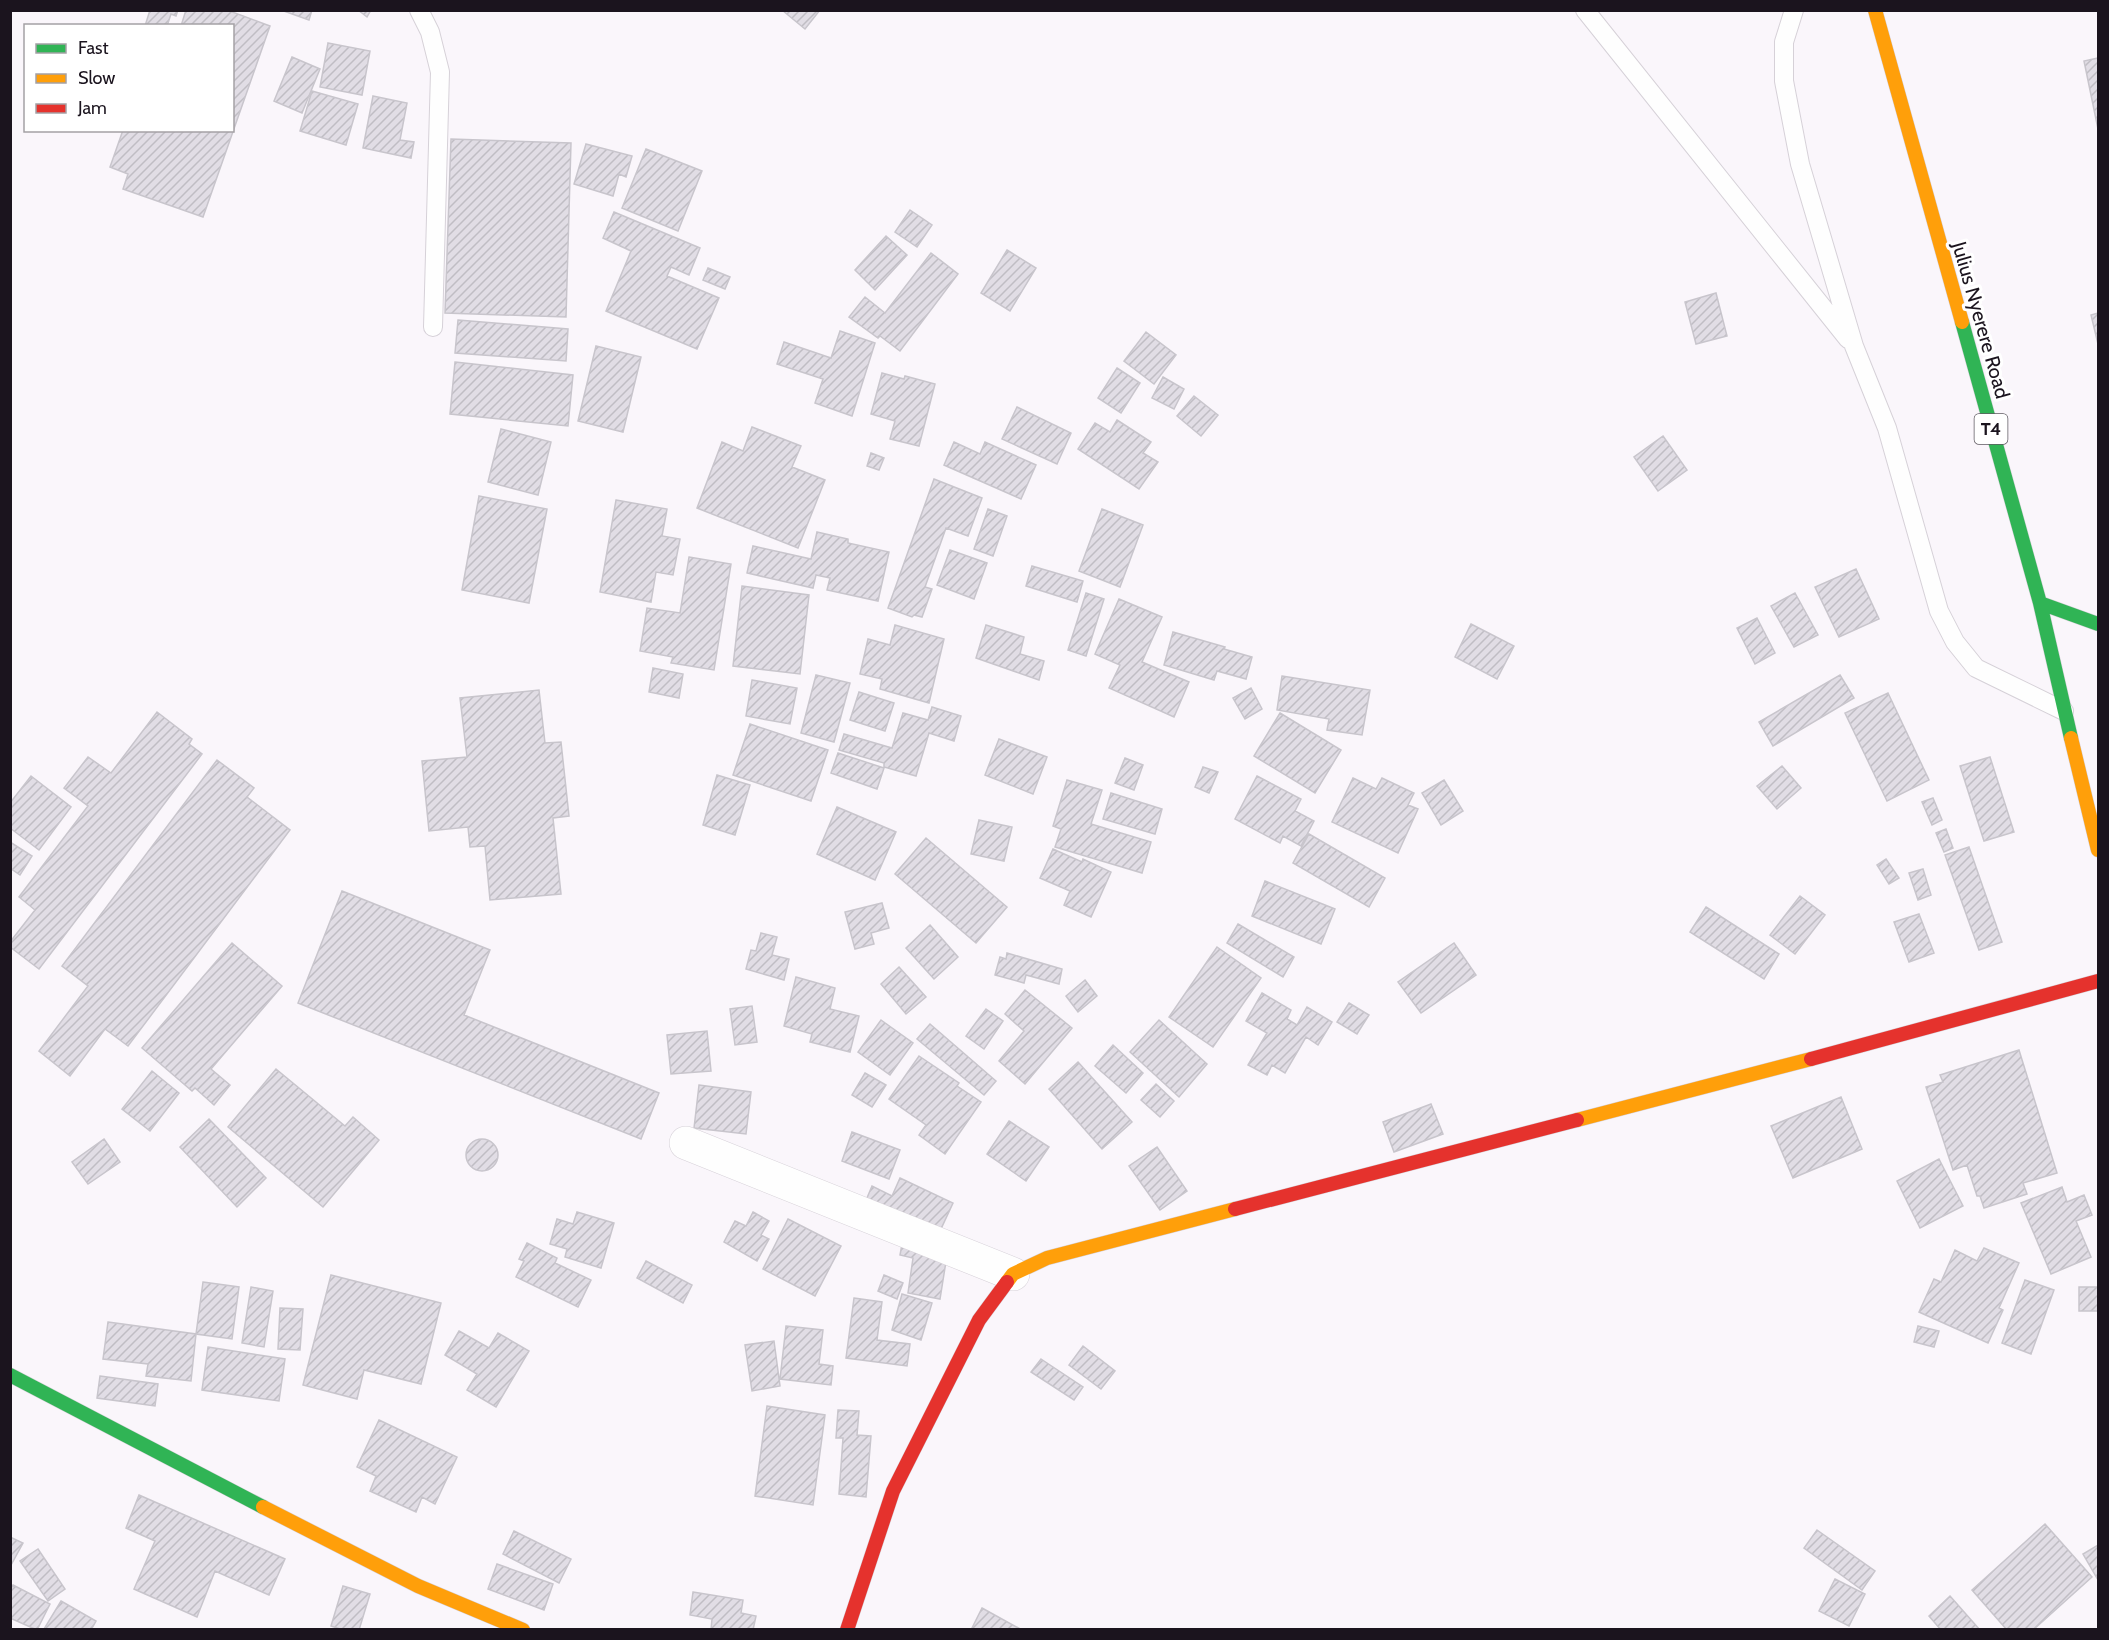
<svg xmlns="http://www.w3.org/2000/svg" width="2109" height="1640" font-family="Cabin,sans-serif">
  <defs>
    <pattern id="building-hatch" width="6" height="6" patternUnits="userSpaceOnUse" patternTransform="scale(1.5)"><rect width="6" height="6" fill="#e1dde5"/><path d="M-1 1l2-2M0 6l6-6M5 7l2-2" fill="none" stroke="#c0bdc4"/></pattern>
  </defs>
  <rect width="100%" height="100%" fill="#faf6fb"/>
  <path fill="url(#building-hatch)" stroke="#c8c5cc" stroke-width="1.5" d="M150,10H178L176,16L171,14L167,26H145Z
    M186,10H227L270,26L203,217L123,189L128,174L110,167L123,130H232V26H181Z
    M281,10H312L309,20Z
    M358,10H371L367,17Z
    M782,10H820L805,29Z
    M328,43L370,51L362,95L320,87Z
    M292,57L320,69L302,113L274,101Z
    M2098,58V129L2084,61Z
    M312,91L358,104L346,145L300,131Z
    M373,96L407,103L400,140L414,142L411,158L363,148Z
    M451,139L571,143L566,317L445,313Z
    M586,144L632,156L626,177L619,174L613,196L574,184Z
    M646,149L702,171L678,231L622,208Z
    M910,210L932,225L917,247L895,232Z
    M614,212L700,248L689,275L671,267L667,276L719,298L697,349L606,311L631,251L603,238Z
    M886,236L907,255L875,290L855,270Z
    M1007,250L1036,268L1010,311L981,293Z
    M931,253L958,274L900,351L880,336L878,338L849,317L865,297L885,313Z
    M708,268L730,277L725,289L703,280Z
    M1716,293L1727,336L1696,344L1685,302Z
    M2098,313V344L2091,315Z
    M458,320L568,329L566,361L455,353Z
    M840,331L875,343L852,416L815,403L823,379L777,364L784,342L831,358Z
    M1146,332L1176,355L1154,384L1124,361Z
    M596,346L641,357L623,432L578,421Z
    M455,362L573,375L568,426L450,414Z
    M1117,368L1140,383L1121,413L1098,398Z
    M882,373L904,379L905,376L935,384L919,446L890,439L895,421L871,414Z
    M1163,377L1184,389L1174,409L1152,398Z
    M1194,396L1218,415L1201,436L1177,416Z
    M1017,407L1071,433L1057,464L1002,439Z
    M1117,420L1151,442L1143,453L1158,462L1139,489L1078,449L1095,423L1110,432Z
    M752,427L801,446L792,467L825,480L798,548L697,508L722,442L743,451Z
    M501,429L551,442L538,495L488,482Z
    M1663,436L1687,470L1658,491L1634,457Z
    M954,442L980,454L985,442L1036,465L1021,499L944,465Z
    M871,453L884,458L879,470L867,466Z
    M934,479L982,498L968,536L946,528L925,587L932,589L922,617L914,615L912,617L888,608Z
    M479,496L547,509L529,603L462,590Z
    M616,500L667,509L662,536L680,539L673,575L656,572L651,602L600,592Z
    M988,509L1007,516L993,556L974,549Z
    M1102,509L1143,525L1120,587L1079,571Z
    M817,532L848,539V543L889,552L878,601L827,590L830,578L816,575L813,588L747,573L753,546L811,559Z
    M950,550L987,563L974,599L937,585Z
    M689,557L731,564L714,670L671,663L673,657L640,651L647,608L680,613Z
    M1032,566L1083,581L1077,602L1026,586Z
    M1856,569L1879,619L1839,637L1815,587Z
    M742,586L809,595L800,674L733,666Z
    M1086,593L1104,599L1086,656L1068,650Z
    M1795,593L1818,635L1794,647L1771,606Z
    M1119,599L1162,617L1142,662L1189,682L1174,717L1109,688L1120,665L1095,654Z
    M1757,618L1775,653L1755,664L1737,628Z
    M1471,624L1514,646L1497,679L1455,657Z
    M895,625L944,639L929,703L880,689L882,679L860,674L868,639L890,645Z
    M986,625L1024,637L1020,654L1044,661L1039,680L976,658Z
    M1173,632L1225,647L1224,649L1252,657L1246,679L1217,671L1214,680L1164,665Z
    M653,668L683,674L679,698L649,692Z
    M816,675L850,683L834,742L801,733Z
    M1840,675L1854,698L1773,746L1759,722Z
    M1282,676L1370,690L1362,735L1327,730L1329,719L1277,710Z
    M752,680L797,688L790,724L746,716Z
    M1251,688L1262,709L1245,719L1233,698Z
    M539,690L545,743L561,742L569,816L553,818L561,894L490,900L485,846L470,847L468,827L429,831L422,761L467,757L460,698Z
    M859,692L894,703L885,731L850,720Z
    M1888,693L1929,780L1887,801L1845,713Z
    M932,707L961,716L954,741L929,733L916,776L884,767V763L839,750L844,734L892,748L903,713L928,720Z
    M157,712L192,739L189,744L202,754L39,969L10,947V942L35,910L19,897L88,806L64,788L88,757L111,773Z
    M1280,713L1341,750L1315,793L1254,756Z
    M750,724L828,750L811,801L733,775Z
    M999,739L1047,757L1033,794L985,775Z
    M838,753L884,768L877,789L831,773Z
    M1990,757L2014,832L1984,841L1960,766Z
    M1125,758L1143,765L1134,790L1115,783Z
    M217,760L254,788L247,797L290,830L128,1046L105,1029L70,1076L39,1051L88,986L62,966Z
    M1782,766L1801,788L1777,809L1757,786Z
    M1203,767L1218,772L1209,793L1195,787Z
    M717,775L750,785L735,835L703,825Z
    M31,776L71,807L39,850L10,828V803Z
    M1257,776L1301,799L1295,811L1314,821L1301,846L1283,836L1280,843L1235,819Z
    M1353,778L1376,789L1382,778L1414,793L1408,805L1418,809L1398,853L1332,822Z
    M1067,780L1102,790L1091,824L1151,842L1142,873L1055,847L1061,829L1053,826Z
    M1444,780L1463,811L1441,825L1422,793Z
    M1111,793L1162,809L1155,834L1103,819Z
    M1933,798L1942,820L1932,825L1922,802Z
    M837,807L896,832L875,880L817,854Z
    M979,820L1012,827L1004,861L971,854Z
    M1946,829L1953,848L1944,852L1936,833Z
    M1309,834L1385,878L1369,907L1293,863Z
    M926,838L1007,907L976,943L895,874Z
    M10,842L32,856L20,875L10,868Z
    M1969,847L2002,942L1979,950L1945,855Z
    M1053,849L1082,862L1083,859L1111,872L1091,917L1064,905L1070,891L1040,878Z
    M1886,859L1899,878L1889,884L1877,865Z
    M1923,869L1931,895L1918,900L1909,873Z
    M1265,881L1335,909L1321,944L1252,916Z
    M342,891L490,950L464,1015L659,1093L641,1139L298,1003Z
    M1800,896L1825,915L1795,954L1770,935Z
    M882,903L889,928L871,933L874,944L855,949L845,912Z
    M1706,907L1779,954L1764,979L1690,932Z
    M1919,914L1934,953L1909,962L1894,922Z
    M1238,924L1294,957L1283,977L1227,943Z
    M930,925L958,957L934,979L906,948Z
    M761,933L777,937L772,955L789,959L784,980L746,969L751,950L756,951Z
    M232,943L282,986L211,1069L230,1085L214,1105L195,1088L192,1091L142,1048Z
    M1454,943L1476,975L1421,1013L1398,982Z
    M1217,947L1261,978L1213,1047L1169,1017Z
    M1007,953L1062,969L1059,984L1026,975L1024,983L995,975L1000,957L1006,959Z
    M899,967L926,997L906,1014L881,984Z
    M796,977L835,988L830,1009L859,1016L850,1052L810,1042L812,1034L784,1026Z
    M1085,980L1097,996L1078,1012L1066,996Z
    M1025,990L1072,1028L1025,1084L999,1061L1024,1031L1005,1014Z
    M1262,993L1291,1010L1287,1019L1297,1025L1307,1007L1332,1022L1318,1045L1306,1037L1285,1073L1272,1065L1267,1075L1248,1065L1267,1033L1246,1021Z
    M1349,1003L1369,1015L1357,1034L1337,1022Z
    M752,1006L757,1042L735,1045L730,1009Z
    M986,1009L1003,1021L984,1049L966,1036Z
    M881,1020L913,1043L890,1075L858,1052Z
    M1159,1020L1207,1064L1179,1097L1130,1052Z
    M930,1024L996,1081L984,1095L917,1039Z
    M707,1031L711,1071L671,1074L667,1035Z
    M1113,1045L1143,1073L1126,1093L1095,1066Z
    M2019,1050L2057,1173L2023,1183L2027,1194L1984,1208L1980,1196H1977L1967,1165L1953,1170L1926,1087L1943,1082L1940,1075Z
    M919,1056L959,1083L957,1086L981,1102L945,1154L919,1135L926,1125L889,1099Z
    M1078,1062L1132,1122L1102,1149L1049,1089Z
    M276,1069L345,1126L353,1117L379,1140L323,1207L228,1127Z
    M152,1071L179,1093L150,1131L122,1109Z
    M865,1073L886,1085L872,1107L852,1095Z
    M1156,1084L1174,1101L1160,1117L1141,1100Z
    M699,1085L751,1092L746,1134L694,1128Z
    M1841,1097L1862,1149L1793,1178L1771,1126Z
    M1431,1104L1443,1134L1394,1152L1383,1122Z
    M209,1119L266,1178L237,1207L180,1147Z
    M1009,1121L1049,1147L1026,1181L987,1154Z
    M852,1132L900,1150L889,1179L842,1161Z
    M104,1139L120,1162L88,1184L72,1162Z
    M466 1155a16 16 0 1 1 32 0a16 16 0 1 1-32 0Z
    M1157,1147L1187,1191L1160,1210L1129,1166Z
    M1939,1159L1963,1206L1920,1228L1897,1181Z
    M900,1178L953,1203L940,1231L864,1205L872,1186L892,1196Z
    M2062,1187L2067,1202L2084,1195L2092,1215L2076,1221L2091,1257L2051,1274L2021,1203Z
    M577,1212L614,1223L601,1268L565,1257L567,1249L550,1244L557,1219L573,1224Z
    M753,1212L769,1221L761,1235L769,1239L757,1261L724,1242L735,1221L746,1226Z
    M788,1219L841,1246L815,1296L763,1269Z
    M903,1239L948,1249L940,1299L908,1293L913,1258L900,1255Z
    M527,1243L557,1258L555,1263L591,1280L578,1307L516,1277L524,1261L519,1259Z
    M1984,1248L2019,1263L1999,1308L2003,1310L1988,1343L1919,1312L1934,1279L1941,1282L1955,1250L1977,1261Z
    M646,1261L692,1285L683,1303L637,1278Z
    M331,1275L441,1303L421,1384L364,1370L357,1399L303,1385Z
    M884,1275L903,1283L897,1299L878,1291Z
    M2025,1280L2054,1290L2031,1354L2002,1343Z
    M203,1282L239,1287L232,1339L196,1334Z
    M251,1287L273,1291L264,1347L242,1343Z
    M2079,1287H2098V1311H2079Z
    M902,1294L932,1303L921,1340L892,1330Z
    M854,1298L882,1302L877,1340L910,1344L907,1366L846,1358Z
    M280,1308L303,1309L300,1350L278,1349Z
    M108,1322L196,1334L191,1381L146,1376L148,1364L103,1359Z
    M786,1326L823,1330L819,1364L833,1366L831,1385L780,1379Z
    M1918,1326L1939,1331L1934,1347L1914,1342Z
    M459,1331L489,1348L498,1333L529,1351L496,1407L467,1390L477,1374L445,1355Z
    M774,1341L780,1386L752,1391L745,1345Z
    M1083,1346L1115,1371L1101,1389L1069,1365Z
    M208,1347L285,1359L279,1401L202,1390Z
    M1041,1359L1083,1387L1074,1400L1031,1372Z
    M100,1376L158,1384L155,1406L97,1398Z
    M767,1406L825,1415L813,1505L755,1496Z
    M838,1410L859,1411L857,1435L871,1436L866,1497L839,1494L843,1438H836Z
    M379,1420L457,1457L435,1504L422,1497L416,1512L370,1491L376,1476L357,1467Z
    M139,1495L285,1559L269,1595L215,1571L197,1617L134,1589L155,1541L126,1528Z
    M2045,1524L2092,1577L2033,1630H2007L1972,1590Z
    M1817,1530L1875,1571L1862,1590L1804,1548Z
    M514,1531L571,1559L559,1583L503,1554Z
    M10,1537L23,1543L10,1567Z
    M2098,1545V1580L2083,1554Z
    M38,1549L65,1589L48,1601L20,1561Z
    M497,1564L553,1584L544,1610L488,1589Z
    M1835,1579L1865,1594L1849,1626L1819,1611Z
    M13,1585L50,1604L37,1630L10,1618V1590Z
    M343,1586L370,1594L359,1630H343L331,1626Z
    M693,1592L743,1600L741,1613L756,1616L753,1630H711L712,1619L690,1615Z
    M1950,1596L1980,1630H1941L1929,1616Z
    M61,1601L96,1621L91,1630L44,1629Z
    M982,1608L1022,1630H971Z"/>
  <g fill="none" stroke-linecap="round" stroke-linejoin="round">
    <g stroke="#d6d1d8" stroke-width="20">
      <path id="lane" d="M419,10L430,32L440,72L433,327
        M1585,10L1848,339
        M1794,10L1784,42V81L1800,164L1854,346L1887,428L1939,611L1955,642L1976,668L2064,711"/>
    </g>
    <g stroke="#d6d1d8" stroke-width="34">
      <path id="street" d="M686,1143L1013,1274"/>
    </g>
    <g stroke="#d6d1d8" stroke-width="15">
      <path id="fast" d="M1962,322L2040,603L2071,738
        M2040,603L2098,624
        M10,1375L263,1507"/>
    </g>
    <g stroke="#d6d1d8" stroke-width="15">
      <path id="slow" d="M1875,10L1962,322
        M2071,738L2098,850
        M1577,1120L1811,1059
        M1007,1282L1013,1274L1047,1258L1235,1209
        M263,1507L418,1586L523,1630"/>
    </g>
    <g stroke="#d6d1d8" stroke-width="15">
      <path id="jam" d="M1811,1059L2098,981
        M1235,1209L1577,1120
        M847,1630L893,1491L979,1320L1007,1282"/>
    </g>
    <use href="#lane" stroke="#fefefe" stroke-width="18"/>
    <use href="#street" stroke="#fefefe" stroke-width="33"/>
    <use href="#fast" stroke="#30b455" stroke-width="14"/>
    <use href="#slow" stroke="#ff9f0a" stroke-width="14"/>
    <use href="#jam" stroke="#e5322d" stroke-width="14"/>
  </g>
  <g text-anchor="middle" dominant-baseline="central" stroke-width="6" stroke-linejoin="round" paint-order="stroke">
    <rect fill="#fff" stroke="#5f5a62" stroke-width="1.5" x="1974.5" y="414" width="33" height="30" rx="4.5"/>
    <g font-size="18" font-weight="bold" fill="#1b141e">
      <text x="1991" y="429">T4</text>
    </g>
    <g font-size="20" fill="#1b141e" stroke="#fff">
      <text transform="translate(1981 320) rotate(74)">Julius Nyerere Road</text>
    </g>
  </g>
  <rect width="2109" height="1640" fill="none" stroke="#1b141e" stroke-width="24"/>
  <rect x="24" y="24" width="210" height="108" fill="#ffffff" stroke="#a4a1a5" stroke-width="1.5"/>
  <rect x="36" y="44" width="30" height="9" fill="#30b455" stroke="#a4a1a5" stroke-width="1.5"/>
  <text x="78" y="54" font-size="18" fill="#1b141e">Fast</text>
  <rect x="36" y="74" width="30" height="9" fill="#ff9f0a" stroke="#a4a1a5" stroke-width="1.5"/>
  <text x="78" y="84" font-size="18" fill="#1b141e">Slow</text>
  <rect x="36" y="104" width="30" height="9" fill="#e5322d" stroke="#a4a1a5" stroke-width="1.5"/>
  <text x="78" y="114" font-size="18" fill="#1b141e">Jam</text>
</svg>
